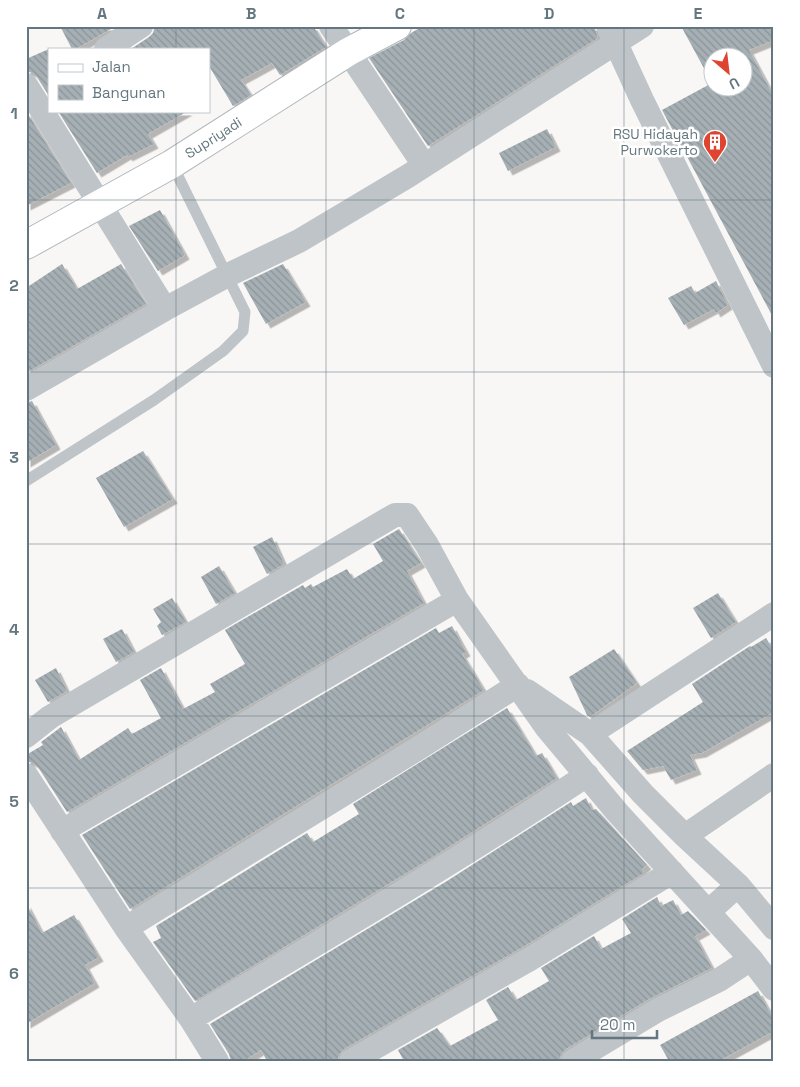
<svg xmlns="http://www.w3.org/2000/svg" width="800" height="1087" font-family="'Space Grotesk',sans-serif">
  <defs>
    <pattern id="building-back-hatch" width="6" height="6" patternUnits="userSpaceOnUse" patternTransform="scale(1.25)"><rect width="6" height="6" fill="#a6b0b4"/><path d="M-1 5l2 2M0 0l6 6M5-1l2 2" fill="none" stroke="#8b9498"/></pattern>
    <filter id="shadow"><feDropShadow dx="4.5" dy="4.5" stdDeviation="0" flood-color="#0004"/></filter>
  </defs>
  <rect width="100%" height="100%" fill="#f8f7f5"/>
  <path fill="url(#building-back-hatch)" fill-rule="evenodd" filter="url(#shadow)" d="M60,26H116L76,49H72Z
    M155,26H313L326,47L280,75L272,63L241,80L251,95L233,106L209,66V49H131L149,37L153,33Z
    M423,26H594L598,38L428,146L369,58L404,40L411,33Z
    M681,26H774V40L749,50L774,97V319L662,110L712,83ZM712,58H742V88H712Z
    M49,49V96L37,77L33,73L26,71V59Z
    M26,111L71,183L26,206Z
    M58,111H188L148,134L154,144L128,157L127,155L97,173Z
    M547,129L556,147L508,171L499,153Z
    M160,210L185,255L158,271L129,226Z
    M62,264L77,289L121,264L146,304L26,373V288Z
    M283,264L306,302L266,324L243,283Z
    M716,281L728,305L716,313L714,309L684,325L668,298L691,286L695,293Z
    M32,401L56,445L26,463V403Z
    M143,451L173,499L124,527L96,478Z
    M399,529L421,563L407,571L424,603L67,812L38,767L33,763L26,761V755L43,745L41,742L61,727L79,760L128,728L132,734L161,718L140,680L161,668L183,709L215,692L210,684L245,664L225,630L303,585L305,588L311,584L313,587L347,569L353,579L383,561L373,544Z
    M272,537L284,564L267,574L253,547Z
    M219,566L235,593L216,604L201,577Z
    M718,593L736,622L711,638L693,608Z
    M172,598L186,622L162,635L157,626L161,622L153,609Z
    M452,626L466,652L462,654L484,690L130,909L82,835L436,628L439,633Z
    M122,629L134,652L116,662L103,639Z
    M766,638L774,651V712L702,753L690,755L697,770L671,780L663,766L643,770L627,751L703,702L692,684L750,646L751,647Z
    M614,649L637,683L590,717L587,715L569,677Z
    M56,668L67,691L48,702L35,680Z
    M507,708L536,756L542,753L557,778L433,857L195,1001L153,942L161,938L156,926L307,833L313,842L359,814L353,804Z
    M586,798L592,810L596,809L647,865L642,869L644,873L523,947L344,1049L339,1055L337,1061H267L261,1050L244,1061H231L229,1054L210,1024L447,881L571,802L573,806Z
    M657,897L661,906L673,900L681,915L688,911L706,930L695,936L712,968L651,998L566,1049L561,1054L559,1061H404L398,1050L437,1028L450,1046L498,1020L486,1000L508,987L516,1000L549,981L541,968L594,936L601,949L631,933L622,919Z
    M26,903L42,933L74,915L99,957L85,965L95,983L26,1024Z
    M758,991L774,1020V1031L719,1061H669L660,1045Z"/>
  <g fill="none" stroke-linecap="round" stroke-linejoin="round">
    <g stroke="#b1b8bb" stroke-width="30">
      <g id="secondary">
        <path id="s1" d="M26,245L172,164L348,52L397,26"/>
      </g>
    </g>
    <path stroke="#bec4c7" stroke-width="11" d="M26,481L154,400L223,351L243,331L245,312L172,164"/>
    <path stroke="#bec4c7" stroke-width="24" d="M331,26L424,165
      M608,26L642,100L774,366
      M106,49L141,26
      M26,85L165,309
      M26,389L165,309L228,275L299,241L408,176L642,26
      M527,691L590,734L643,794L685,836L738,885L774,928
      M590,734L774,614
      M26,736L50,717L395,515H407L427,545L457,600L547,728L617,812L751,959L774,989
      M26,775L126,928L191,1019L217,1061
      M62,831L457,600
      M685,836L774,775
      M708,912L738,885
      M126,928L417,749L518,685
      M191,1019C324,939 458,861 587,775
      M351,1061L530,959L672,872
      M573,1061L658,1010L719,980L751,959"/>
    <use href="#secondary" stroke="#fff" stroke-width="28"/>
  </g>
  <path fill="none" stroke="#64767f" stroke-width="1" stroke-opacity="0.55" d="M176,26V49M326,26V1061M474,26V1061M624,26V1061M176,111V1061M26,200H774M26,372H774M26,544H774M26,716H774M26,888H774"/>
  <defs>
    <g id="building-pin" transform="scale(1.25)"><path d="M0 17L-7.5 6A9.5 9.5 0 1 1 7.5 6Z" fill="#de442f" stroke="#fff"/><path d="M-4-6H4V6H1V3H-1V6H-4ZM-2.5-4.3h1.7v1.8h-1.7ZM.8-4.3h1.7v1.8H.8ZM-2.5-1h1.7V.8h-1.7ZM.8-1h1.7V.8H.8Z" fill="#fff"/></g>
  </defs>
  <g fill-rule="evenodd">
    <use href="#building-pin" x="715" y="142"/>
  </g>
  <g text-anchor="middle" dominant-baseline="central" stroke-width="5" stroke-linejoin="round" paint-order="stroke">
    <g font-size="14" fill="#64767f" stroke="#fff" text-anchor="end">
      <text x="698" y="134">RSU Hidayah<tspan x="698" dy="16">Purwokerto</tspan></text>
    </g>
    <g font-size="14" fill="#64767f" stroke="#fff">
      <text stroke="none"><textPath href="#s1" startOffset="216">Supriyadi</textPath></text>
    </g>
  </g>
  <rect width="800" height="1087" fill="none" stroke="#ffffff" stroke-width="55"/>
  <rect x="48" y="48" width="162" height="65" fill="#ffffff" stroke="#c1c8cc"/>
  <rect x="58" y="64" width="25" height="8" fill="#ffffff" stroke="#c1c8cc"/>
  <text x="92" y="72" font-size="15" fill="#64767f">Jalan</text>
  <rect x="58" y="85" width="25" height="15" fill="url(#building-back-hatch)" stroke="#c1c8cc"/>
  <text x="92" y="98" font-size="15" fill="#64767f">Bangunan</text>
  <g transform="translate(728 72) rotate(152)"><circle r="24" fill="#ffffff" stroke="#c1c8cc"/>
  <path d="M0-4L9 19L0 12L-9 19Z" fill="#de442f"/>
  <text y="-8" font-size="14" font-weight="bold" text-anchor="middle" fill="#64767f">U</text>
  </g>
  <path d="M592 1030v8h65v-8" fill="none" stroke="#64767f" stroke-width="2.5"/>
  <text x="600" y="1030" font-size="15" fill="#64767f" stroke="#ffffff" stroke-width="4" paint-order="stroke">20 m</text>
  <rect x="28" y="28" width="744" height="1032" fill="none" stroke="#64767f" stroke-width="2"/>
  <g font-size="16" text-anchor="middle" font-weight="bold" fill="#64767f">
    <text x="102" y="19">A</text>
    <text x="251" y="19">B</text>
    <text x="400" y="19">C</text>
    <text x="549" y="19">D</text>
    <text x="698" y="19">E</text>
    <text x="14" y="119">1</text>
    <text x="14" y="291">2</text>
    <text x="14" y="463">3</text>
    <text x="14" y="635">4</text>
    <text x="14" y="807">5</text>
    <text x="14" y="979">6</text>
  </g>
</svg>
